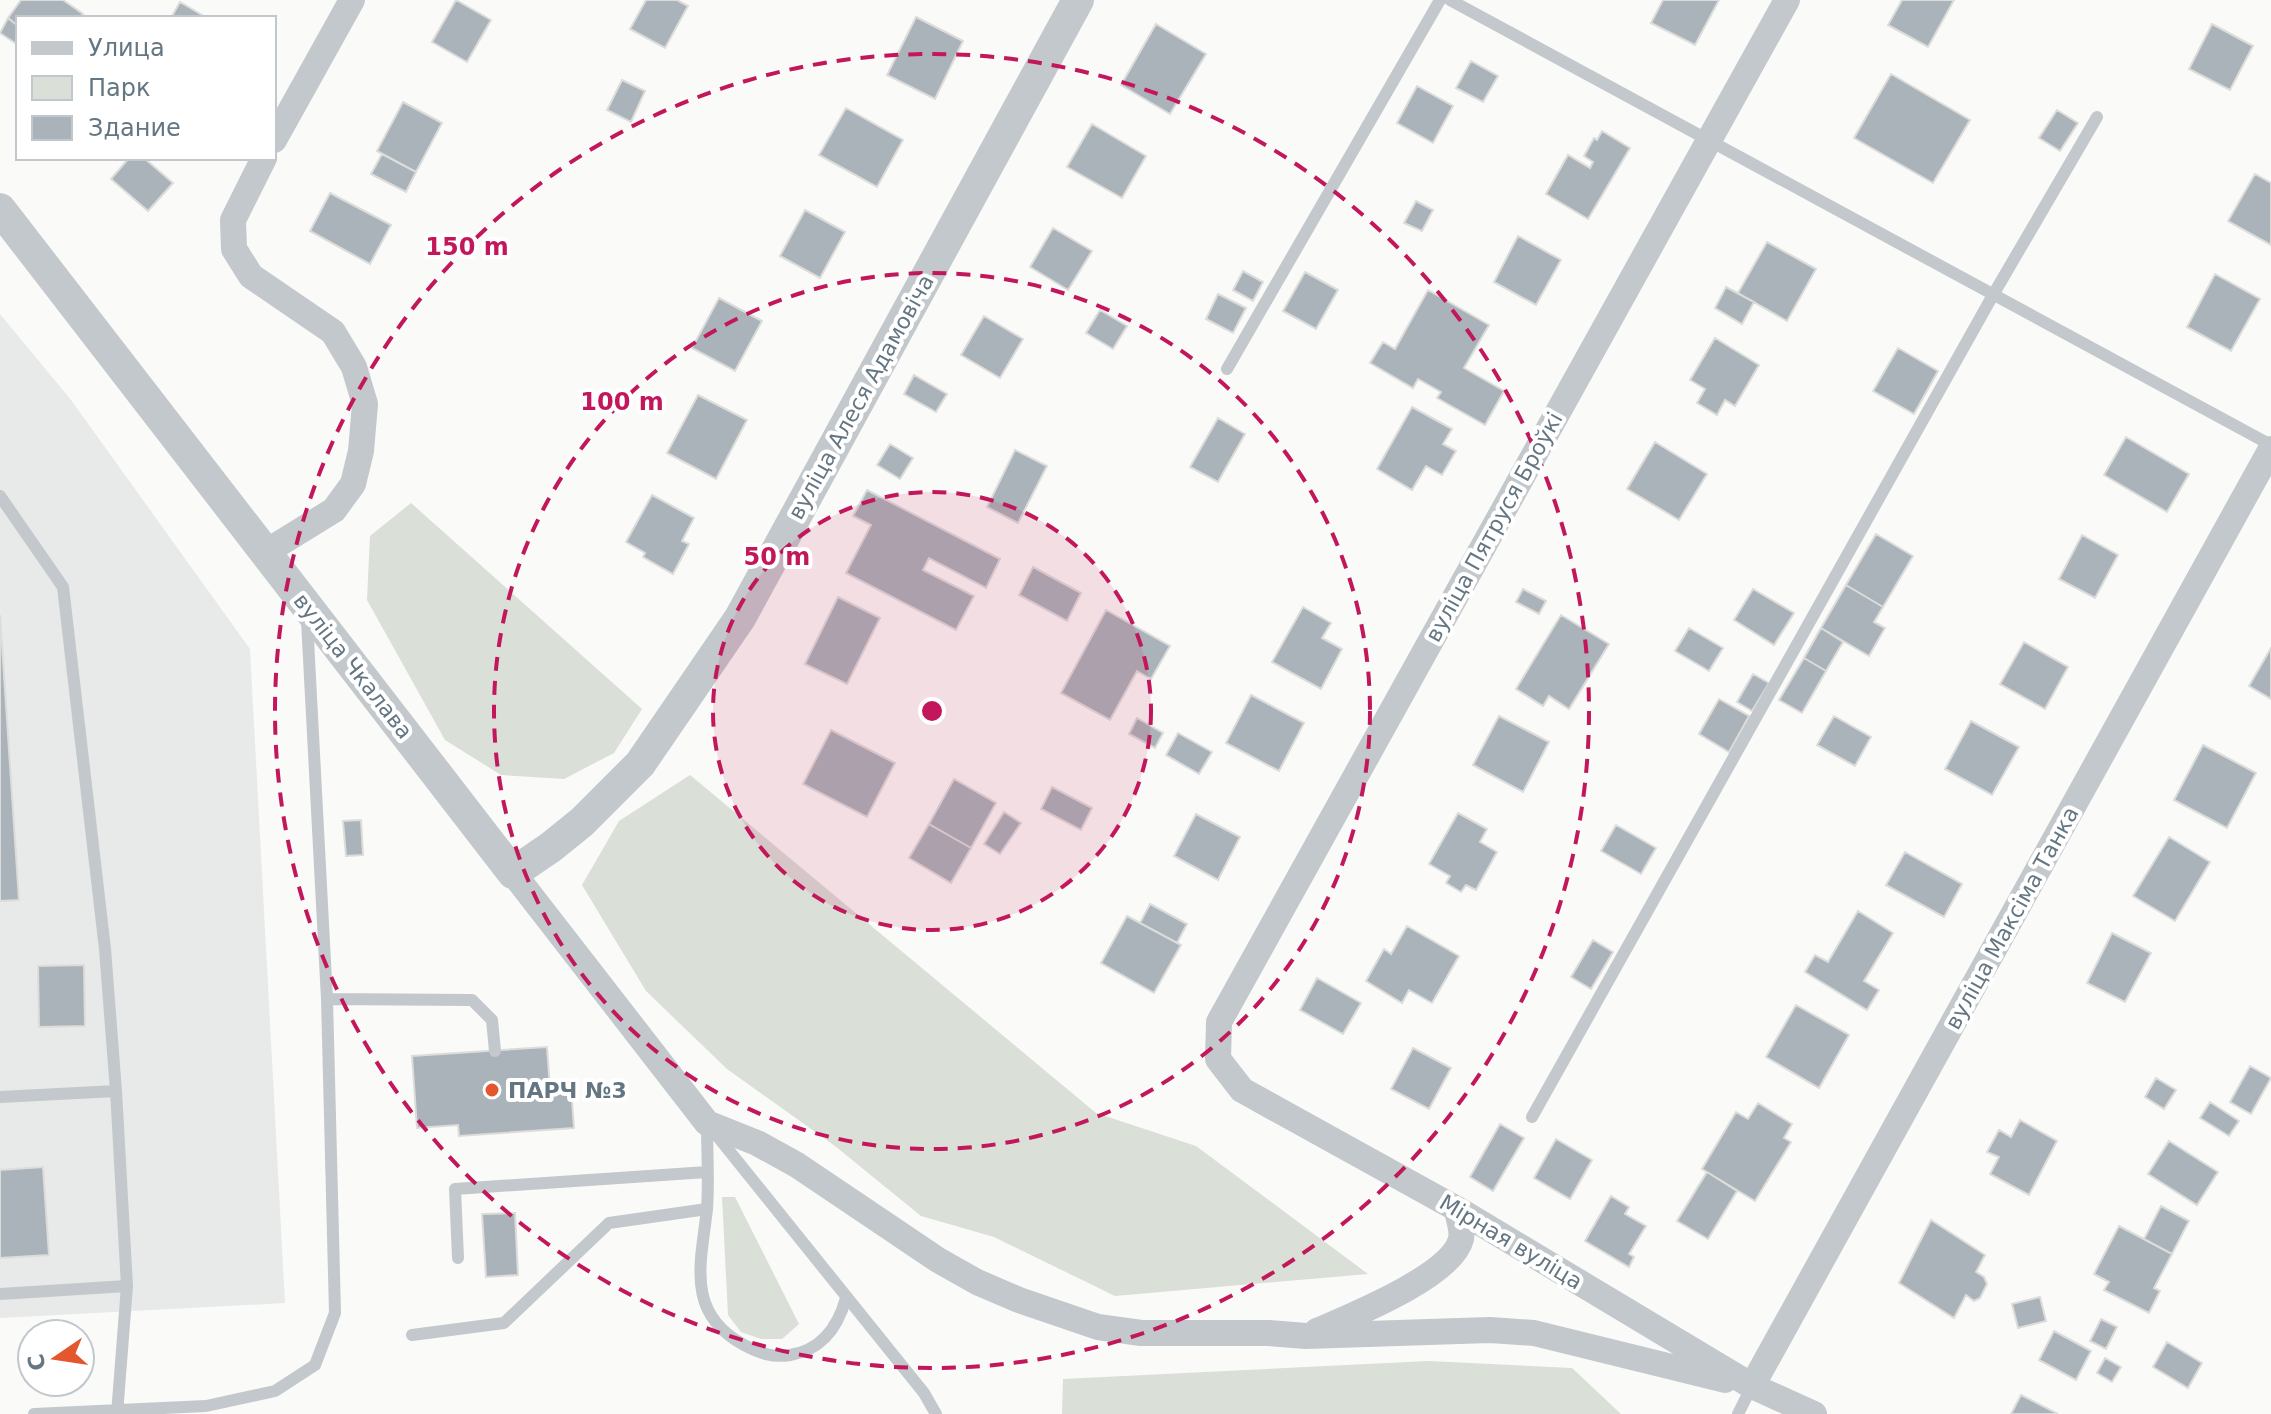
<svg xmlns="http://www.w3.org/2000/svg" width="2271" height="1414" font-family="'DejaVu Sans',sans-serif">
  <rect width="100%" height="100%" fill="#fafaf8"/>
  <path fill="#e8e9e9" d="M0,314L71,400L250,649L285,1303L0,1318Z"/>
  <path fill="#dadfd7" d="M411,503L642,709L614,753L564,779L501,775L445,740L367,600L370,536Z
    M690,775L1096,1113L1196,1146L1368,1274L1115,1296L994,1237L921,1216L835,1146L727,1069L646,991L582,885L619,821Z
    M735,1197L799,1324L782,1339H761L741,1332L728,1315L722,1197Z
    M1429,1361L1572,1368L1621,1414H1062L1063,1379Z"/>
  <path fill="#aab3b9" stroke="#dcdcda" stroke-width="2" d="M21,0H63L83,14L79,18H18V26L8,18Z
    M456,0L491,20L467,62L432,42Z
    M646,0H677L688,6L665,48L630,29Z
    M1663,0H1719L1695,45L1651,23Z
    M1902,0H1954L1928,47L1888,25Z
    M180,2L207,18H171Z
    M916,17L963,41L935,99L887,75Z
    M8,18L18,26V45L0,33Z
    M1156,24L1206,54L1170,114L1121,85Z
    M2212,24L2253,46L2230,90L2189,69Z
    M1471,61L1498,76L1483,102L1456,88Z
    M1891,74L1970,120L1933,183L1854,138Z
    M622,80L645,91L631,122L607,110Z
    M1417,86L1453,106L1433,143L1397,123Z
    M403,102L442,123L416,172L377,151Z
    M846,108L903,140L877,187L819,155Z
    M2057,110L2078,123L2060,151L2039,138Z
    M1092,124L1146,156L1122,198L1067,167Z
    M1602,131L1630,148L1588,219L1546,194L1568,155L1590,168L1593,162L1584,156L1594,138L1597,140Z
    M382,154L416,172L406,192L371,174Z
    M129,158H144L173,183L148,211L111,179Z
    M2255,174L2271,183V245L2228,221Z
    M330,193L391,225L370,264L310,231Z
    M1416,201L1433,210L1422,231L1404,223Z
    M805,210L845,232L820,278L780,256Z
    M1053,228L1092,251L1068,290L1030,267Z
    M1518,236L1561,260L1536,305L1494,282Z
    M1767,242L1816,269L1787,321L1738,293Z
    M1243,271L1263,282L1253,301L1233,290Z
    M1305,272L1338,290L1316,329L1283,311Z
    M2215,274L2260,299L2231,351L2187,327Z
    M1726,287L1754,302L1742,324L1715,308Z
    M1428,290L1489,325L1464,368L1504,391L1485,425L1437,398L1441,392L1418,379L1413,388L1370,363L1383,342L1395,349Z
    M1218,294L1246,308L1233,333L1206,319Z
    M719,298L762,321L735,371L692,348Z
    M1100,310L1127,326L1113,349L1086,333Z
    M984,316L1023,339L1000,378L961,355Z
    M1715,338L1759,365L1735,406L1725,400L1717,415L1697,403L1705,389L1690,380Z
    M1898,348L1938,371L1914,414L1873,391Z
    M914,375L947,394L936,412L904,394Z
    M698,395L747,420L716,479L667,453Z
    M1412,407L1452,429L1443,444L1456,451L1442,475L1426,466L1412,490L1377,469Z
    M1218,418L1245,434L1218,482L1190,467Z
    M2126,437L2189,474L2167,512L2104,475Z
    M1655,442L1707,474L1679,520L1627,489Z
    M890,444L913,458L900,479L877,465Z
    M1015,450L1047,466L1018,523L987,507Z
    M867,490L1000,559L986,588L929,558L923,570L974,596L956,630L846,573L871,525L853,516Z
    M652,495L694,518L682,541L689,544L673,574L643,557L645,553L626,542Z
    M1876,534L1913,556L1883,607L1846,585Z
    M2082,535L2118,555L2095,598L2059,579Z
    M1033,567L1081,593L1067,621L1019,595Z
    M1846,585L1883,607L1874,622L1885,628L1869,656L1821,628Z
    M1523,589L1546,601L1539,614L1516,602Z
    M1753,589L1794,613L1774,645L1734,620Z
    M838,597L880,618L847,684L805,664Z
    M1303,607L1331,623L1322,638L1342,649L1321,689L1272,662Z
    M1106,610L1170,646L1151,679L1137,671L1110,720L1061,693Z
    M0,615L19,900L0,901Z
    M1561,615L1609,644L1569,709L1549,696L1543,706L1516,689Z
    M1689,628L1723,648L1709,671L1675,651Z
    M1821,628L1843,642L1826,671L1804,658Z
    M2024,642L2068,667L2045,709L2000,684Z
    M2271,648V699L2249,686Z
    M1804,658L1826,671L1802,713L1779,700Z
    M1753,674L1769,683L1752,711L1737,702Z
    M1251,695L1304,723L1279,771L1226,743Z
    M1719,699L1749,716L1729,752L1699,734Z
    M1499,716L1549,742L1523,792L1473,765Z
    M1834,716L1871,737L1855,766L1817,745Z
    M1137,718L1163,733L1155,748L1129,734Z
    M1971,721L2019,747L1992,795L1945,769Z
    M831,730L895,763L867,817L803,784Z
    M1178,733L1212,752L1199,774L1166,755Z
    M2203,745L2256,773L2227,828L2174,800Z
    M954,779L996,803L971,848L929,824Z
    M1052,787L1092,808L1081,830L1041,809Z
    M1004,812L1021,823L1000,854L984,844Z
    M1458,813L1487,829L1480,842L1497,852L1476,890L1466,885L1461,892L1446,883L1450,876L1429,864Z
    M1196,814L1240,837L1218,880L1174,856Z
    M361,820L363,855L346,856L343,821Z
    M929,824L971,848L951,883L909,858Z
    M1616,825L1656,848L1641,874L1601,851Z
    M2169,837L2210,862L2175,921L2133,896Z
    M1905,852L1962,884L1944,917L1886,885Z
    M1150,904L1187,924L1177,943L1140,923Z
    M1858,911L1893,933L1864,981L1879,990L1867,1010L1805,972L1815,955L1828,962Z
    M1127,916L1181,945L1154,993L1101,963Z
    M1407,926L1459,956L1432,1003L1409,990L1402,1003L1366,981L1384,949L1391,954Z
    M2112,933L2151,953L2125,1002L2087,983Z
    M1593,940L1613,952L1591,989L1571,977Z
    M84,965L85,1026L39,1027L38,966Z
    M1317,978L1361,1003L1343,1034L1300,1010Z
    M1796,1005L1849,1035L1819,1088L1766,1057Z
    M547,1047L550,1088L571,1087L574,1128L459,1136L458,1125L417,1128L412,1056Z
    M1413,1048L1451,1068L1429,1109L1391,1089Z
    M2250,1066L2271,1078L2251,1114L2230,1102Z
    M2156,1078L2176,1090L2164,1109L2145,1097Z
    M2210,1102L2239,1121L2229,1136L2200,1118Z
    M1758,1103L1792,1124L1784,1138L1791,1142L1755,1201L1702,1169L1736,1112L1748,1119Z
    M2020,1120L2057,1141L2029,1195L1990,1174L1999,1157L1987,1152L1999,1130L2011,1137Z
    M1500,1124L1524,1138L1493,1191L1470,1177Z
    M1556,1139L1592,1160L1570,1199L1534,1178Z
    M2169,1141L2218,1172L2197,1205L2148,1174Z
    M43,1167L49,1255L0,1258V1170Z
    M1707,1172L1737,1191L1708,1239L1677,1221Z
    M1611,1196L1629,1207L1625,1214L1646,1226L1629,1254L1634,1257L1629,1267L1585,1241Z
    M2161,1206L2189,1221L2172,1254L2144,1239Z
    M515,1213L518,1275L486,1277L482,1214Z
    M1931,1220L1985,1255L1976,1272L1984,1277L1987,1284L1980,1298L1974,1301L1966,1295L1954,1318L1899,1283Z
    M2119,1226L2172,1254L2154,1288L2160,1291L2149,1313L2104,1290L2109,1282L2094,1274Z
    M2040,1297L2046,1321L2018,1328L2012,1304Z
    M2101,1319L2117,1327L2106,1349L2090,1341Z
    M2054,1331L2091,1351L2076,1380L2039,1360Z
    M2167,1342L2202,1363L2188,1388L2153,1367Z
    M2105,1358L2121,1367L2112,1382L2097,1373Z
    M2021,1395L2058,1414H2011Z"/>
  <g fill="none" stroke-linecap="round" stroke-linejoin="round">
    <path stroke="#c3c8cc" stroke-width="12" d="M1450,0L2271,445
      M1227,369L1440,0
      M0,496L63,587L105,949L116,1091
      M327,999L472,1000L492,1020L495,1051
      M0,1097L116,1091L127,1286L0,1294
      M1532,1117L1993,295L2097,117
      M707,1123C707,1152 709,1181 707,1209C701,1263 685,1313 744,1345C759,1353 773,1358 790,1355C822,1350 838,1327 846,1298
      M714,1132L924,1393L936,1414
      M458,1258L455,1189L707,1172
      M412,1335L504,1323L609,1223L707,1209
      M34,1414L206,1406L275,1391L315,1365L335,1313L327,999L307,621
      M117,1414L127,1286
      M1738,1414L1752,1386"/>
    <path stroke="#c3c8cc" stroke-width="26" d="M1787,0L1219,1022L1218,1059L1242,1090L1457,1209L1752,1386L1814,1414
      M274,140L352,0
      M264,158L233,220L234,249L251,276L333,332L354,367L365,404L361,451L353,484L334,510L266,552
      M513,873L707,1123L757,1143L797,1165L938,1260L977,1282L1019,1300L1098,1327L1141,1333H1268L1306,1336L1490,1330L1534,1333L1725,1380
      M1317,1331C1351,1316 1452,1276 1461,1239C1463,1230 1458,1218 1457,1209
      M1752,1386L2271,449"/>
    <path stroke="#c3c8cc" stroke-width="32" d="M0,209L513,873L551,847L582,822L640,764L740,618L1078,0"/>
  </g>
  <circle cx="932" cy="711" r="219" fill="#c2185b" fill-opacity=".12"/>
  <g fill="none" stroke="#c2185b" stroke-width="4" stroke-dasharray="14 10">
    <circle cx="932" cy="711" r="219"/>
    <circle cx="932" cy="711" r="438"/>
    <circle cx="932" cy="711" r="657"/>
  </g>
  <circle fill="#e4572e" stroke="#fff" stroke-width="3" cx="492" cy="1090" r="8"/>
  <g text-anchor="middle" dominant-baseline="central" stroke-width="8" stroke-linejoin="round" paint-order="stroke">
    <g font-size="22" fill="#657683" stroke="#fff">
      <text transform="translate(861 397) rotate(-61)">вуліца Алеся Адамовіча</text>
      <text transform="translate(1494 527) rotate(-61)">вуліца Пятруся Броўкі</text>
      <text transform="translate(353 666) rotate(52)">вуліца Чкалава</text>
      <text transform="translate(2012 918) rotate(-61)">вуліца Максіма Танка</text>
      <text transform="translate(1511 1242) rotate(31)">Мірная вуліца</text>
    </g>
    <g font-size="22" font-weight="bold" fill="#657683" stroke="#fff" text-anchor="start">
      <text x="508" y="1090">ПАРЧ №3</text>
    </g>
  </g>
  <circle cx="932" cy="711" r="12" fill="#c2185b" stroke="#fff" stroke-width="4"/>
  <g font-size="24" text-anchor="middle" font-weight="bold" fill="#c2185b" stroke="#fff" stroke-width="8" stroke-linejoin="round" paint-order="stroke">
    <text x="467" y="255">150 m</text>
    <text x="622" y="410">100 m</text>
    <text x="777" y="565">50 m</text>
  </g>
  <rect x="16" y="16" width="260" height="144" fill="#ffffff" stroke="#c1c8cd" stroke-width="2"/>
  <rect x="32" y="42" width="40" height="12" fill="#c3c8cc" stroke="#c1c8cd" stroke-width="2"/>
  <text x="88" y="56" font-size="24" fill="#657683">Улица</text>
  <rect x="32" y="76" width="40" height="24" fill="#dadfd7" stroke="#c1c8cd" stroke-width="2"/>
  <text x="88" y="96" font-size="24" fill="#657683">Парк</text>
  <rect x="32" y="116" width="40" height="24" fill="#aab3b9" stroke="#c1c8cd" stroke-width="2"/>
  <text x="88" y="136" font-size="24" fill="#657683">Здание</text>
  <g transform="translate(56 1358) rotate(257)"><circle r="38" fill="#ffffff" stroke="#c1c8cd" stroke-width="2"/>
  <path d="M0-6L14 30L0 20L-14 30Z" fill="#e4572e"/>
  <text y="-12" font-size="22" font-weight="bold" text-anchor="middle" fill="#657683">С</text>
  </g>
</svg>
